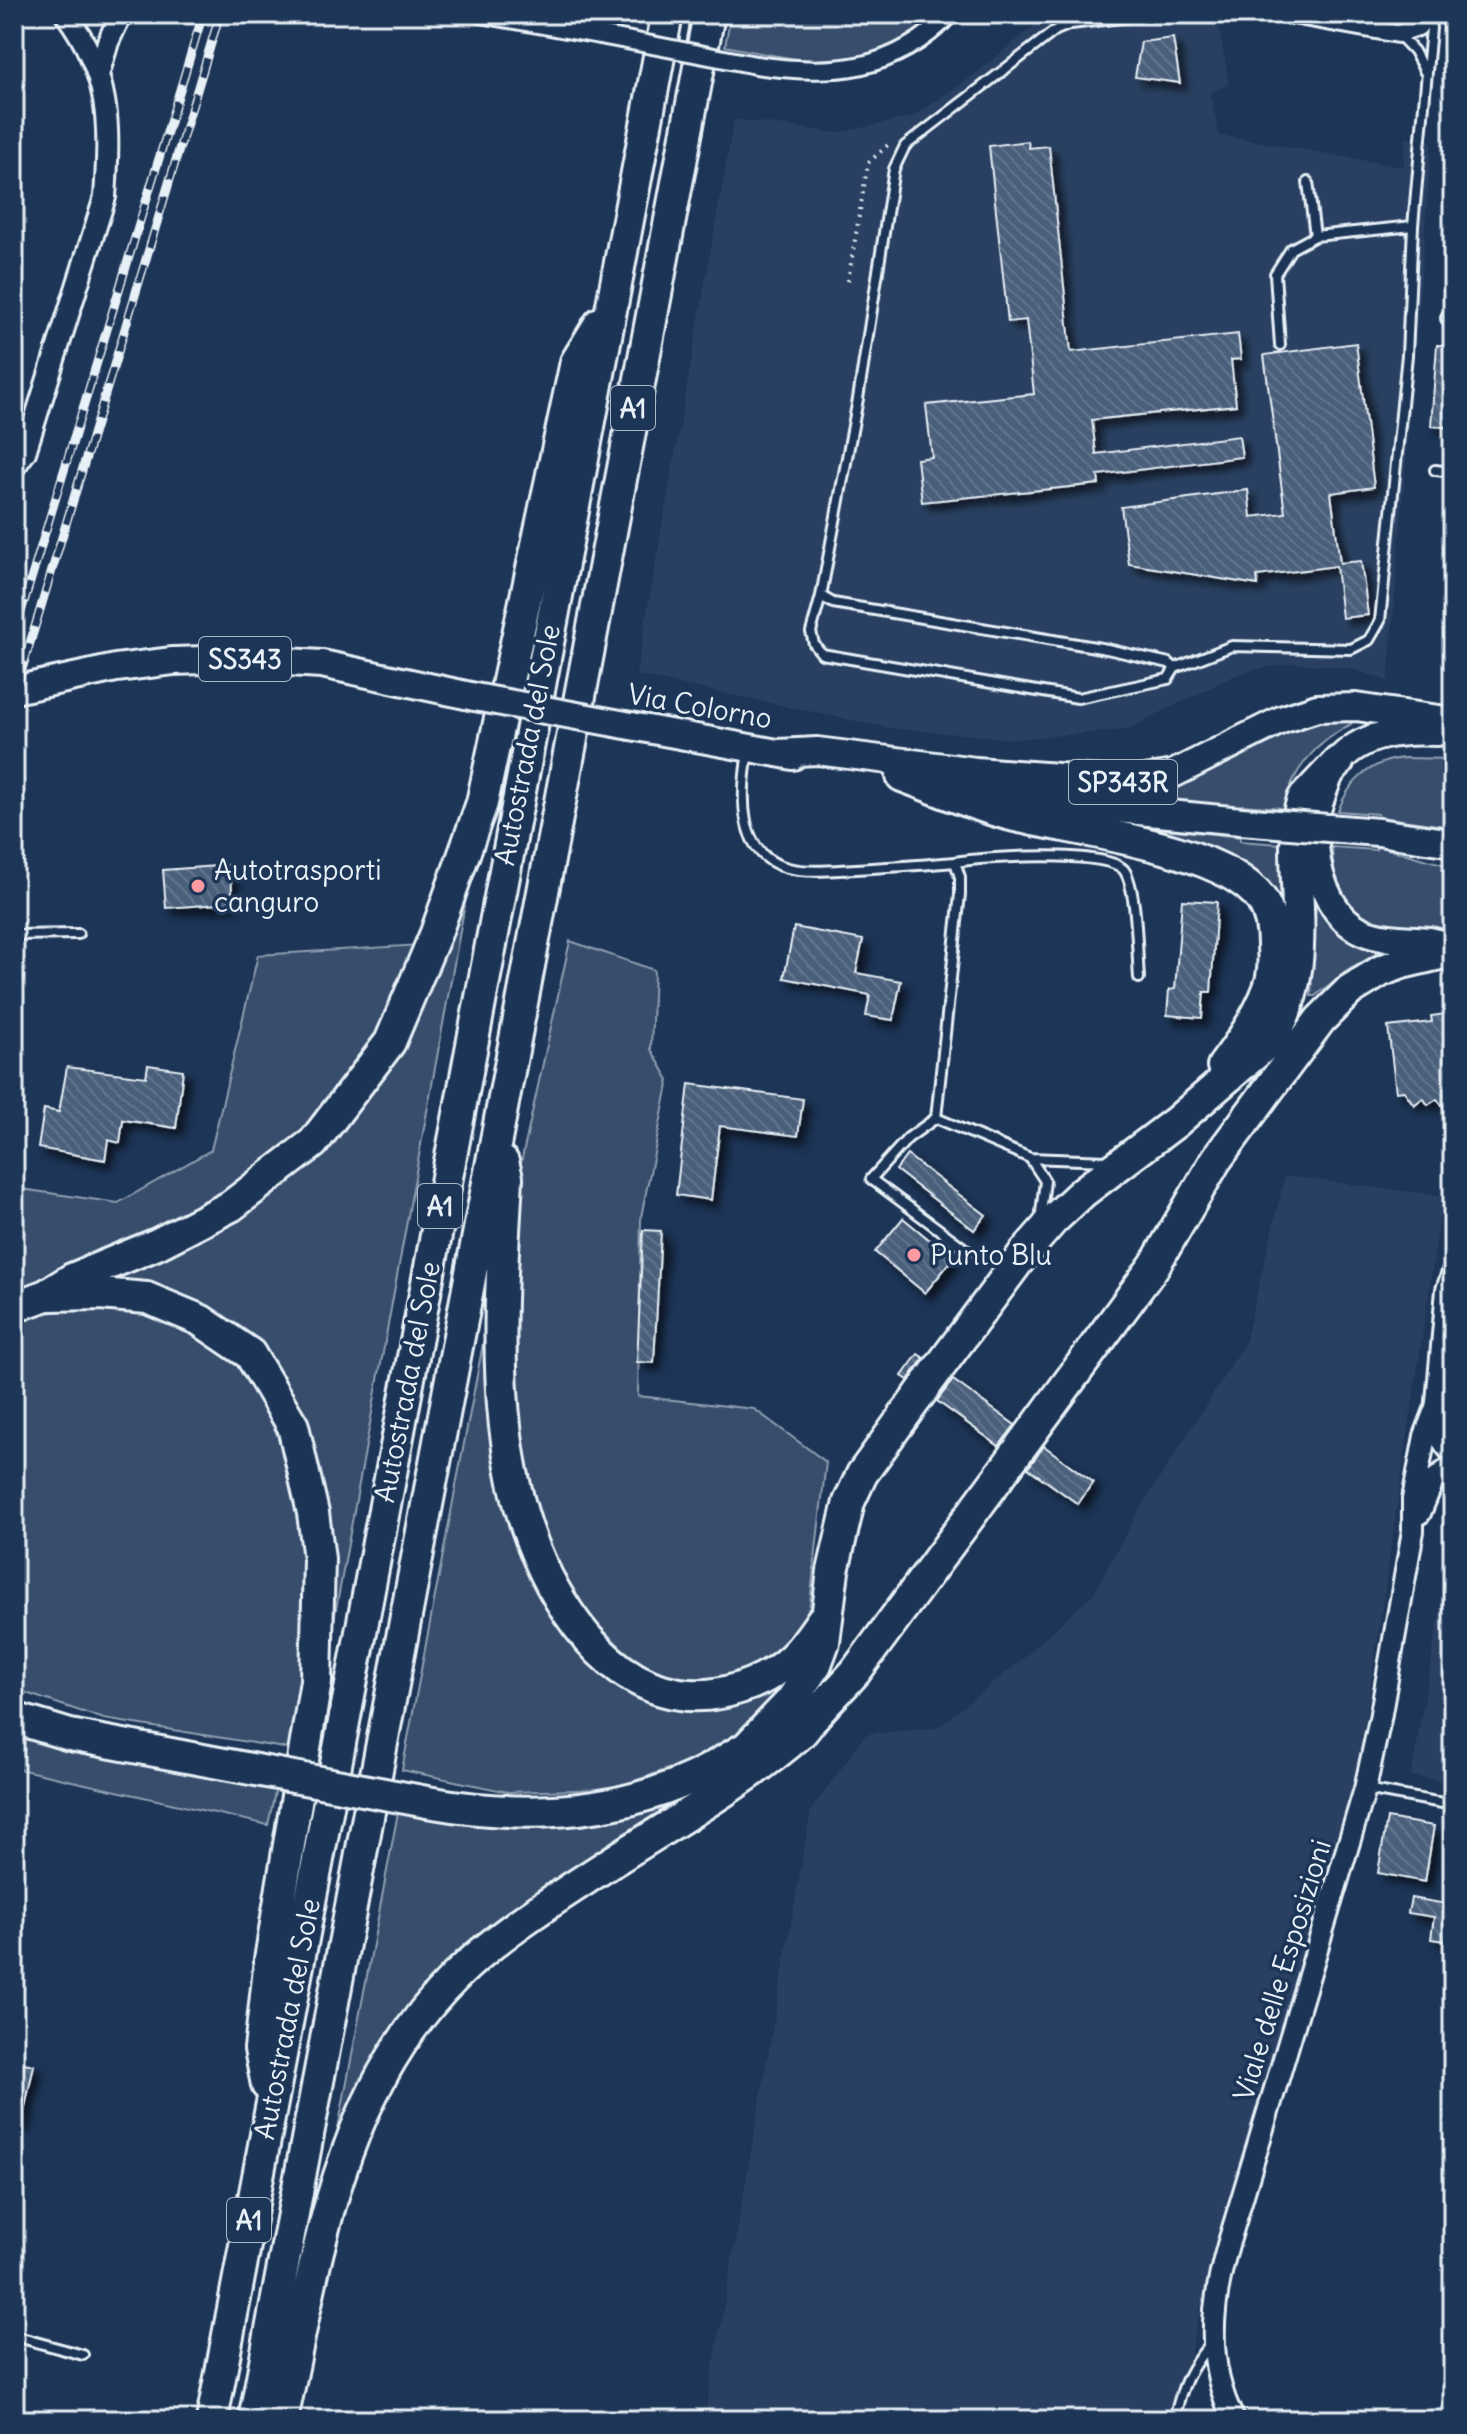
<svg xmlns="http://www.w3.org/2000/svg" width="1467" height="2434" font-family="Delius,sans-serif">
  <defs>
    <pattern id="building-back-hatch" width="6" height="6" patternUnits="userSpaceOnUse" patternTransform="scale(2)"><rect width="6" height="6" fill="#495e7a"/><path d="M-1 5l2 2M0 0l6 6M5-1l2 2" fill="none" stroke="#63768e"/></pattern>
    <filter id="shadow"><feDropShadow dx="7" dy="7" stdDeviation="4" flood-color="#0009"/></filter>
  </defs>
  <rect width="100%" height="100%" fill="#1d3557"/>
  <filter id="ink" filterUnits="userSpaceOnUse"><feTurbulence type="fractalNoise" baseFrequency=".0125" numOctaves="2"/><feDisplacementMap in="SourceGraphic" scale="16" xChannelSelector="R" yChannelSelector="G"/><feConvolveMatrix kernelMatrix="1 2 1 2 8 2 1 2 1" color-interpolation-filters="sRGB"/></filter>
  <g filter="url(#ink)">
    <path fill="#2a4162" d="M1049,14H1217L1229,84L1210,93L1219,135L1403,167L1406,138L1432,141L1388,681L1350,668L1294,663L1251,670L1234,676L1126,730L1016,739L889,728L636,675L734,119L837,133L912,117L970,78Z
      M1285,1176L1443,1196L1359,1764L1201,2305L1176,2420H704L811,1810L866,1734L937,1728L1018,1663L1094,1593L1135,1517L1245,1343Z
      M1453,1568V1783L1411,1776L1447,1571Z"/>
    <path fill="#374d6c" stroke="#909fb2" stroke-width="2" d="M731,14H938C866,78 810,63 725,46Z
      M1349,717L1353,721L1351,724C1316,743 1293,768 1283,808L1242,805V808L1112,795L1110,793L1162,790L1296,727Z
      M1405,758L1453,759V827L1379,817L1378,814L1338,811C1349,781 1372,760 1405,758Z
      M1103,822L1240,837V841L1282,844L1284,933L1274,908Z
      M1377,846L1453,867V933C1426,931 1371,931 1351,911C1335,897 1333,866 1332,847L1376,850Z
      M473,860L333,1626L325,1492L284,1376L237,1325L169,1290L107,1281L210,1231L284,1185L347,1124L408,1034Z
      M1316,900L1346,937L1382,950L1345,972L1315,996H1311Z
      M570,941L654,970L651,1049L669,1080L641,1217L638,1396L754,1409L826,1462L808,1621L789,1645L747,1673L696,1683L640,1666L591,1618L551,1553L523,1464L512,1359L517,1181Z
      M420,945L380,1042L317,1125L229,1196L14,1294V1188L118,1203L211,1150L258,955Z
      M493,1291L508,1494L600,1661L718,1702L779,1688L788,1692L752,1727L696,1759L612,1789L508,1792L402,1770Z
      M93,1304L175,1316L253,1375L300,1493L308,1623L291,1749L104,1719L14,1689V1323L20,1319Z
      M14,1721L277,1783L268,1825L14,1768Z
      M728,1773L479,1936L414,1997L365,2073L336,2139L400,1802L494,1818Z"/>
    <path fill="url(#building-back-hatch)" stroke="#e8f1f8" stroke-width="2" filter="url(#shadow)" d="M1173,38L1180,83L1135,77L1141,42Z
      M1028,141L1029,148L1049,146L1071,352L1238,334L1241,359L1231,360L1236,405L1092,420L1096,454L1239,436L1242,457L1098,475L1099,484L922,502L917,459L932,457L926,405L1034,394L1026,320L1008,322L989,146Z
      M1356,343L1374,487L1331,493L1340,563L1361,561L1368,615L1342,618L1336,566L1257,576L1258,585L1129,564L1121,507L1248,490L1251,517L1285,513L1264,355Z
      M1437,345L1453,346V428L1431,426Z
      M230,865L233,903L166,908L163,870Z
      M1182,900L1217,902L1211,992H1204L1202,1018L1167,1015L1169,990L1175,989Z
      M794,927L863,940L856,973L901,981L893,1020L866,1016L870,995L784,978Z
      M1453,1013V1121L1437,1099L1428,1105L1423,1098L1414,1105L1404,1091L1396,1092L1388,1027L1432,1022L1431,1016Z
      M148,1065L183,1070L176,1128L123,1120L120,1143L108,1140L105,1160L38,1148L44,1109L59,1112L67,1067L146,1077Z
      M689,1084L803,1099L798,1136L720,1126L711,1200L676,1195Z
      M907,1155L986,1215L974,1230L896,1170Z
      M903,1218L953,1259L925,1293L875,1252Z
      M643,1230L661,1231L654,1363L637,1362Z
      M918,1354L924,1358L908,1380L902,1376Z
      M953,1380L1015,1425L999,1446L937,1401Z
      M1044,1446L1093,1482L1078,1504L1028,1468Z
      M1387,1818L1434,1826L1425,1882L1378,1873Z
      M1411,1898L1453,1905V1942L1431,1939L1434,1917L1408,1913Z
      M14,2061L34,2065L21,2126L14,2125Z"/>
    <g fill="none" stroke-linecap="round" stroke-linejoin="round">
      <g stroke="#e8f1f8" stroke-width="14">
        <path id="service" d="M1398,34L1414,51L1425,72
          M1308,182L1315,236
          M1413,226L1431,28L1428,15
          M1435,470L1453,472
          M821,596L833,603L1107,649L1169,663L1175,668L1168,679L1078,698L822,654L814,644L811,632L821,596L858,399L894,169L905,146L1056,30L1071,24L1154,14
          M1175,668L1232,646L1351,649L1369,640L1380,621L1407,355L1413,226L1315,236L1291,249L1275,274L1280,345
          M748,753C741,793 736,855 788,868C810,873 834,870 856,869C889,867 922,865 955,862L960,877V894L936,1118L908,1138L871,1179L968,1251
          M955,862C983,857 1107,849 1124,870C1137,887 1137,954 1139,978
          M14,935L78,934
          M936,1118L1030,1158L1107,1161
          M1030,1158L1045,1181L1040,1220
          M1366,1789L1453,1805
          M14,2336L83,2355
          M1174,2420C1182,2386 1189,2368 1212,2342"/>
      </g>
      <g stroke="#e8f1f8" stroke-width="22">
        <path id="minor" d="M481,14L600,35
          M1287,14L1398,34L1418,27L1428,14
          M756,65C832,76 894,72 950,14
          M1450,318H1453"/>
      </g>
      <g stroke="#e8f1f8" stroke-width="26">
        <path id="tertiary" d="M99,72L108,42L121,14
          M14,467L25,452L105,197C110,124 111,76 66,14
          M1453,1378C1430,1399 1429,1431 1453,1453
          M1437,1402L1447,1290L1453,1272
          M1420,1513L1433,1481L1453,1465
          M1234,2420C1205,2363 1211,2305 1228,2245L1365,1789L1380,1719L1413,1531V1499L1425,1436L1435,1410"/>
      </g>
      <g stroke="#e8f1f8" stroke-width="32">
        <path id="primary" d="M14,690L116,668L173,661L236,659L322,664L475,697
          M631,726L793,756
          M778,753L817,751L976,771L1129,782L1173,774L1281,720L1317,708L1356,707L1453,721
          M953,786L1087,806L1241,821
          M1317,810C1321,797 1329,772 1337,763C1361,733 1402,730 1437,732
          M1378,832L1453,843
          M1315,846C1318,882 1334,925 1373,935C1391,940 1410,939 1429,941C1438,942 1445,947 1453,949"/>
      </g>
      <g stroke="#e8f1f8" stroke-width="36">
        <path id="motorway" d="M902,776C938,789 974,806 1011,815C1074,831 1222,846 1261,899C1270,912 1273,930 1273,946C1274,959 1274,975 1269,988C1259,1016 1241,1042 1223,1066
          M1300,809L1303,799L1338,762
          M503,1162L507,1178C499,1327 482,1498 577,1625C602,1659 637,1688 680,1694C717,1700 765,1684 792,1658C804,1647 813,1633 822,1620
          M48,1295L100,1294L147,1298L200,1320L250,1354L293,1426L313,1513L319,1559L316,1681L270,1960L260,2049L267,2085
          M14,1307L46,1295L72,1279L157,1244L231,1206L313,1143L390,1042L436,933L482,803L576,362L600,323
          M14,1718L70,1735L272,1773
          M748,1746L791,1701L816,1664L824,1642L833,1571L849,1502L862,1474L930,1380L1025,1252L1053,1220L1083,1192L1176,1122L1271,1040C1310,978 1296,914 1296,845
          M427,1802C518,1818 609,1817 694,1777C719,1766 740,1749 765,1738
          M212,2420L667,14
          M254,2420L709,14
          M282,2420C316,2264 335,2096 455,1977C500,1932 557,1898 610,1863C673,1822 743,1784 800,1734C807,1727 812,1718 819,1711C831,1697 844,1685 856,1671L1154,1266L1216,1160L1320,1020L1350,990L1381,971L1402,963L1453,951"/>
      </g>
      <path stroke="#e8f1f8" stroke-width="4" stroke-dasharray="2 6" stroke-linecap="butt" d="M848,281L868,163L889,144"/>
      <use href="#service" stroke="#1d3557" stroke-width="8"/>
      <use href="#minor" stroke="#1d3557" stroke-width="16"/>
      <use href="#tertiary" stroke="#1d3557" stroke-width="20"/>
      <use href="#primary" stroke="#1d3557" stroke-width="26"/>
      <use href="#motorway" stroke="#1d3557" stroke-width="30"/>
      <g stroke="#e8f1f8" stroke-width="9">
        <path id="rail" d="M14,635L203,14
          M14,696L220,14"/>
      </g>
      <use href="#rail" stroke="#1d3557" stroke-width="6" stroke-dasharray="18" stroke-linecap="butt"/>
      <g stroke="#e8f1f8" stroke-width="22" stroke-linecap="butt">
        <path id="minor-bridge" d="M600,35L756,65"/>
      </g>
      <g stroke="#e8f1f8" stroke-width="32" stroke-linecap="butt">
        <path id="primary-bridge" d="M475,697L631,726
          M1241,821L1378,832"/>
      </g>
      <g stroke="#e8f1f8" stroke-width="36" stroke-linecap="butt">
        <path id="motorway-bridge" d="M272,1773L427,1802"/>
      </g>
      <use href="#minor-bridge" stroke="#1d3557" stroke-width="16"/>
      <use href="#primary-bridge" stroke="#1d3557" stroke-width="26"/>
      <use href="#motorway-bridge" stroke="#1d3557" stroke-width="30"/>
    </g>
  </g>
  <g fill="#ff9aa2" stroke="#1d3557" stroke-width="3">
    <circle cx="198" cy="886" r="8"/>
    <circle cx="914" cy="1255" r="8"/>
  </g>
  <g text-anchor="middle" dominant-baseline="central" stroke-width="7" stroke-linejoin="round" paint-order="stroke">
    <g fill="#1d3557" stroke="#abb9c8" stroke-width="2">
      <rect x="611" y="386" width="44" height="44" rx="6"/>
      <rect x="199" y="637" width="92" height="44" rx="6"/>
      <rect x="1069" y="760" width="108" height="44" rx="6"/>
      <rect x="418" y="1184" width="44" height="44" rx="6"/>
      <rect x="227" y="2198" width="44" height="44" rx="6"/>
    </g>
    <g font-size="26" font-weight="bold" fill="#e8f1f8">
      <text x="633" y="408">A1</text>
      <text x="245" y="659">SS343</text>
      <text x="1123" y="782">SP343R</text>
      <text x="440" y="1206">A1</text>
      <text x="249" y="2220">A1</text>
    </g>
    <g font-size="28" fill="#e8f1f8" stroke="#1d3557">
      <text transform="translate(700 706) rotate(10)">Via Colorno</text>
      <text transform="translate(527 745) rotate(-79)">Autostrada del Sole</text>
      <text transform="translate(407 1382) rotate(-79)">Autostrada del Sole</text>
      <text transform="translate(1282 1970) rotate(-73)">Viale delle Esposizioni</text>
      <text transform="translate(287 2019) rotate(-79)">Autostrada del Sole</text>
    </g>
    <g font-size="28" fill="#e8f1f8" stroke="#1d3557" text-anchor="start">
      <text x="214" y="870">Autotrasporti<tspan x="214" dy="32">canguro</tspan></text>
      <text x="930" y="1255">Punto Blu</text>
    </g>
  </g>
  <rect width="1467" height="2434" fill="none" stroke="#1d3557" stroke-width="48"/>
  <rect x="24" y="24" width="1419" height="2386" fill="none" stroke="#e8f1f8" stroke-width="3" filter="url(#ink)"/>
</svg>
